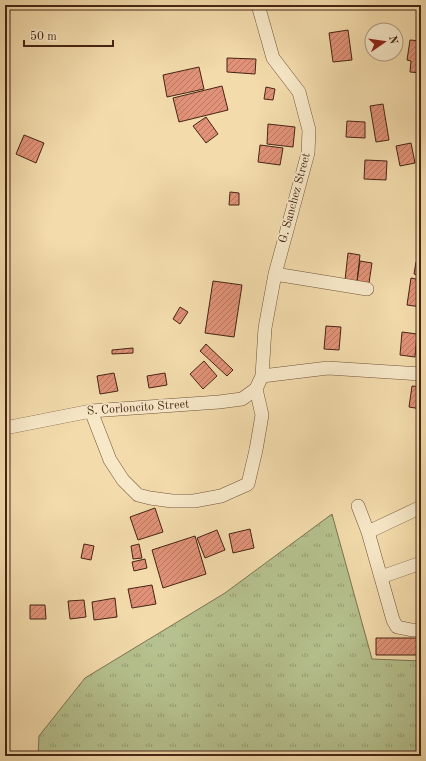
<svg xmlns="http://www.w3.org/2000/svg" width="426" height="761" font-family="'Old Standard TT',serif">
  <defs>
    <pattern id="grass-tufts" width="24" height="20" patternUnits="userSpaceOnUse"><rect width="24" height="20" fill="#b5c18e"/><path d="M3 7l-1-3M5 7V3M7 7l1-3M15 17l-1-3M17 17v-4M19 17l1-3" fill="none" stroke="#959d73"/></pattern>
    <pattern id="building-hatch" width="6" height="6" patternUnits="userSpaceOnUse"><rect width="6" height="6" fill="#e19278"/><path d="M-1 1l2-2M0 6l6-6M5 7l2-2" fill="none" stroke="#b87761"/></pattern>
  </defs>
  <rect width="100%" height="100%" fill="#f3dbab"/>
  <filter id="stains"><feTurbulence type="fractalNoise" baseFrequency=".005" numOctaves="4"/><feColorMatrix values="0 0 0 0 .2 0 0 0 0 .09 0 0 0 0 .02 0 0 0 .5 -.17"/></filter>
  <radialGradient id="worn" r=".72"><stop offset=".6" stop-color="#630" stop-opacity="0"/><stop offset="1" stop-color="#630" stop-opacity=".3"/></radialGradient>
  <path fill="url(#grass-tufts)" stroke="#7e7252" d="M332,514L372,659L421,661V756H38L39,736L85,678L225,593Z"/>
  <path fill="url(#building-hatch)" stroke="#462415" d="M348,30L352,60L333,62L329,33Z
    M410,40L421,41V73L410,72L411,61L407,60Z
    M227,58L256,59L255,74L227,72Z
    M199,67L204,89L167,97L163,75Z
    M222,86L228,110L179,122L173,98Z
    M266,87L275,89L273,100L264,99Z
    M383,104L389,140L376,142L370,106Z
    M206,117L218,134L206,143L193,126Z
    M347,121L365,122V138L346,137Z
    M268,124L295,127L293,147L267,144Z
    M24,135L44,143L36,163L16,154Z
    M411,143L415,163L400,166L396,146Z
    M260,145L283,148L280,165L258,162Z
    M365,160L387,161L386,180L364,179Z
    M230,192L239,193V205H229Z
    M348,253L360,255L357,282L345,280Z
    M360,261L372,263L369,283L357,281Z
    M416,262L421,264V276L414,274Z
    M411,278L421,280V307L407,305Z
    M213,281L242,285L234,337L205,333Z
    M180,307L188,312L180,324L173,319Z
    M326,326L341,327L339,350L324,349Z
    M402,332L417,334L415,357L400,355Z
    M206,344L233,370L227,376L200,351Z
    M133,348V353L112,354V350Z
    M204,361L217,376L203,389L190,374Z
    M114,373L118,391L100,394L97,376Z
    M165,373L167,385L149,388L147,376Z
    M412,386L421,387V409L409,407Z
    M155,508L163,532L138,540L130,517Z
    M250,529L254,548L233,553L229,534Z
    M217,530L225,550L205,558L197,538Z
    M195,536L206,574L163,588L152,550Z
    M84,544L94,546L91,560L81,558Z
    M139,544L142,558L133,559L131,546Z
    M145,559L147,568L134,571L132,562Z
    M152,585L156,604L132,608L128,589Z
    M115,598L117,617L94,620L92,602Z
    M84,600L86,617L70,619L68,601Z
    M30,605H45L46,619H30Z
    M376,638H421V655H376Z"/>
  <g fill="none" stroke-linecap="round" stroke-linejoin="round">
    <g stroke="#71523a" stroke-width="14">
      <path id="minor" d="M275,274L367,289
        M262,376L328,368L421,374
        M91,411L110,460L123,480L138,495L150,498L172,501H194L221,496L248,484L256,450L262,415L256,389
        M5,428L91,411L219,402L242,399L256,389L262,376L265,328L275,274L308,153L309,130L299,92L273,58L258,5
        M358,506L368,532L393,620L397,627L412,630H421
        M368,532L421,507
        M381,577L421,563"/>
    </g>
    <use href="#minor" stroke="#f7e8c8" stroke-width="13"/>
  </g>
  <g text-anchor="middle" dominant-baseline="central" stroke-width="3" stroke-linejoin="round" paint-order="stroke">
    <g font-size="12" fill="#462415" stroke="#f7e8c8">
      <text transform="translate(295 198) rotate(-75)">G. Sanchez Street</text>
      <text transform="translate(138 408) rotate(-4)">S. Corloncito Street</text>
    </g>
  </g>
  <rect width="426" height="761" fill="none" stroke="#f3dbab" stroke-width="20"/>
  <rect x="6" y="6" width="414" height="749" fill="none" stroke="#462415" stroke-width="2"/>
  <rect x="10" y="10" width="406" height="741" fill="none" stroke="#462415"/>
  <g transform="translate(384 42) rotate(77)"><circle r="19" fill="#f7e8c8" stroke="#b09a80"/>
  <path d="M0-3L7 15L0 10L-7 15Z" fill="#8f2418"/>
  <text y="-6" font-size="11" font-weight="bold" text-anchor="middle" fill="#462415">N</text>
  </g>
  <path d="M24 40v6h89v-6" fill="none" stroke="#462415" stroke-width="2"/>
  <text x="30" y="40" font-size="12" fill="#462415" stroke="#f7e8c8" stroke-width="3" paint-order="stroke">50 m</text>
  <rect width="100%" height="100%" filter="url(#stains)"/>
  <rect width="100%" height="100%" fill="url(#worn)"/>
</svg>
